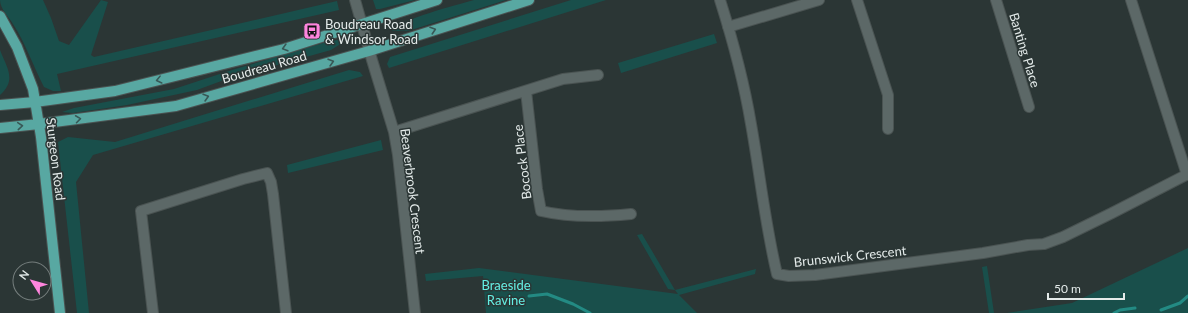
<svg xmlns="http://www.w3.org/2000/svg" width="1188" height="313" font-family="Lato,sans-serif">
  <rect width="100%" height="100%" fill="#2b3635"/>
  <path fill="#194f4b" d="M0,0H43L51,18L59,41L69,45L101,0L108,2L91,55L94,57L337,1L339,10L57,74L61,91H53L44,87C33,66 26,44 13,24C9,17 0,9 0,0Z
    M373,0H415L380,9H376Z
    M474,0H506L408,31H392C400,19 457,5 474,0Z
    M571,0H606L389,68L387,64L390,57Z
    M714,34L717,43L621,73L618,63Z
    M338,40L342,41V43L331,50L224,80L197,90L127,105L73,113L62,112L74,108L174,89L232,70L330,41Z
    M0,50C7,68 17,80 0,95Z
    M349,70L360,72L363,76L93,155L76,182L89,313H77L58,142L68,137L115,142Z
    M381,140L383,150L288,173L287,165Z
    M642,234L675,290L756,269L755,274L679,295L697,313H486L483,276L426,281L425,274L479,268L678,294L675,290L668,289L637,235Z
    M1188,248V313H1007L1072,303Z
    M987,266L994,313H989L982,267Z"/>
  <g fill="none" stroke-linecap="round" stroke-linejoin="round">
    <path stroke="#238a83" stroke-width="3" d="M529,296L547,294L573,304L590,313
      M1161,310L1180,303L1188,296
      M1114,313L1120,310L1135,308"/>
    <g stroke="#4a5352" stroke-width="12">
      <path id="minor" d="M355,0L372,60L394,132L398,155L415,313
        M720,0C733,41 744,82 751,124C760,174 765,224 777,274L789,276L815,275L983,253L1028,245L1044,244L1063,237L1112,213L1188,174
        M857,0L888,95V129
        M996,0L1029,107
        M1131,0L1187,175
        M728,27L819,0
        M526,91L537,189L541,211C571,218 601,217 631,214
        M394,132L563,79L598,75
        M153,313L141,211L243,179L267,173L271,182L273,194L286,313"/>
    </g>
    <g stroke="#4a5352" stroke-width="12">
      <path id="major" d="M0,16L17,47L33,89L41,137L60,313
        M0,105L35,102L115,91L284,49L437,0
        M0,128L39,124L176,106L369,51L529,0"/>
    </g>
    <use href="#minor" stroke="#5c6867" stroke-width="10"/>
    <use href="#major" stroke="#58a8a2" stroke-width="10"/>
  </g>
  <defs><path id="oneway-chevron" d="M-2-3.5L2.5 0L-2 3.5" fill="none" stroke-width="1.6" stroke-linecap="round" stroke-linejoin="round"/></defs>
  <g stroke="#385856">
    <use href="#oneway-chevron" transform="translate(433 30) rotate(-18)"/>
    <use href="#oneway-chevron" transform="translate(285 48) rotate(164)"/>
    <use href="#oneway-chevron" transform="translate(331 62) rotate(-16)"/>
    <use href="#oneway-chevron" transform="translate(159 80) rotate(166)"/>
    <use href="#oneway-chevron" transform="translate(206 97) rotate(-16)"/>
    <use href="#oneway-chevron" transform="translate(78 119) rotate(-8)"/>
    <use href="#oneway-chevron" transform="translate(20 126) rotate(-5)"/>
  </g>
  <defs>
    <g id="bus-square" transform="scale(0.9)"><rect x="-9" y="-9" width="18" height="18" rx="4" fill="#ff85de" stroke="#2b3635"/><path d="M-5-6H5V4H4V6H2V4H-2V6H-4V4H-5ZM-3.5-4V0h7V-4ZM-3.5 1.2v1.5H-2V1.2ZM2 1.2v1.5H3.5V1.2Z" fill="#111"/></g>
  </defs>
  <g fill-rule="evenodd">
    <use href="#bus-square" x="312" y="31"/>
  </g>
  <g text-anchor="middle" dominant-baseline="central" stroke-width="3" stroke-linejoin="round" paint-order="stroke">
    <g font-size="13" fill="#e4ebea" stroke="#2b3635" text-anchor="start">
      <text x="325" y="24">Boudreau Road<tspan x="325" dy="15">&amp; Windsor Road</tspan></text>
    </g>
    <g font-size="13" fill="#e4ebea" stroke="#2b3635">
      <text transform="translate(1025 50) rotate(73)">Banting Place</text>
      <text transform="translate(264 67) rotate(-16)">Boudreau Road</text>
      <text transform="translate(56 159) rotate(83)">Sturgeon Road</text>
      <text transform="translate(522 162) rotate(-97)">Bocock Place</text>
      <text transform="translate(413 191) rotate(83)">Beaverbrook Crescent</text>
      <text transform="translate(850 256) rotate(-6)">Brunswick Crescent</text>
    </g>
    <g font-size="13" fill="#64efe4" stroke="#2b3635">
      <text x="506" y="285">Braeside<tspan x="506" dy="15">Ravine</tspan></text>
    </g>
  </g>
  <g transform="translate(32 281) rotate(307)"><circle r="19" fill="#2b3635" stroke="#757e7d"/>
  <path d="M0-3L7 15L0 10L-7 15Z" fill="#ff85de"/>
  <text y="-6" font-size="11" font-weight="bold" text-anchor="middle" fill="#e4ebea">N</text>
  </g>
  <path d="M1048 293v6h76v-6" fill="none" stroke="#e4ebea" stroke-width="2"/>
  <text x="1054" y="293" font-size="12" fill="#e4ebea" stroke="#2b3635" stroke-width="3" paint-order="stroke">50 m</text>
</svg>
